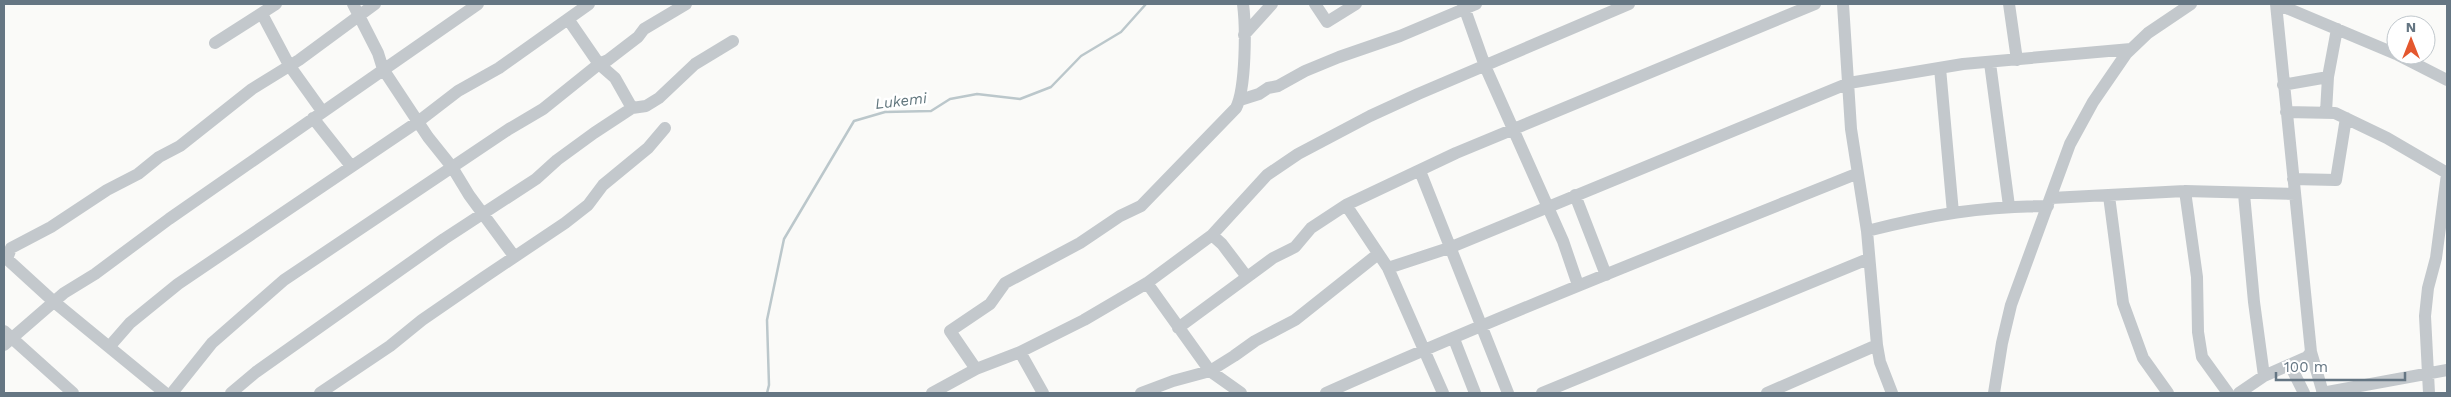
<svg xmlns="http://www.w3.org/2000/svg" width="2451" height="397" font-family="'Work Sans',sans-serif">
  <rect width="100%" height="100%" fill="#fafaf8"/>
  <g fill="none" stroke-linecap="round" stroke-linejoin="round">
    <path stroke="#bbc7cb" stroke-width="2.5" d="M767,393L769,385L767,320L784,239L854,121L885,112L931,111L950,99L977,94L1020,99L1051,87L1081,56L1121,32L1146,4"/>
    <path stroke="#c3c8cc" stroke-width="12" d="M353,4L378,53L383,69L428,137L452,167L469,195L514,256
      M1315,4L1327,22L1356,4
      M1463,4L1485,66L1563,241L1578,285
      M1843,4L1851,129L1867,231L1877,345L1880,362L1892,393
      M2009,4L2017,60
      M2276,4L2311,352L2323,393
      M2277,4L2396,54
      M262,14L289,65L322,111
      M568,19L599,64L615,78L632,108
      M1244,35L1272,4
      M215,43L276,4
      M2398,55L2447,80
      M1990,63L2009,206
      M1940,68L1953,213
      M2283,85L2328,77
      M1240,100L1259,94L1268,88L1278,86L1305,71L1339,57L1400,36L1476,4
      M2286,112L2335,113L2387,138L2447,173
      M2326,112L2328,77L2337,29
      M313,118L351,166
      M1420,171L1508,393
      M2293,179L2336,180L2346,118
      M2185,191L2197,277L2198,332L2202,357L2228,393
      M2244,194L2254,302L2264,376
      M1575,195L1606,275
      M2109,196L2123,303L2143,358L2168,393
      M2051,198L2185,191L2295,194
      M1346,205L1388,268L1443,393
      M1867,231C1930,215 1982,206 2048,206
      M1212,235L1222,244L1247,277
      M1388,268L1449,248L1849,83L1963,64L2131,49
      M1147,283L1210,371L1241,393
      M1178,328L1273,258L1295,247L1311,228L1346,205L1456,153L1815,4
      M4,331L73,393
      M1454,339L1475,393
      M4,345L64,293L95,274L169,219L478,4
      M109,347L130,323L178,284L419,121L458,91L499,68L589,4
      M1020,352L1043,393
      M2290,365L2304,393
      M976,369L950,331L990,304L1005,283L1080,243L1120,216L1141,206L1236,108C1246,88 1246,27 1243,4
      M165,393L53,301L7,259L11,248L51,227L107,190L138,174L159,157L180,146L252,89L299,60L375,4
      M172,393L212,343L284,280L509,129L543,109L599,64L608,60L638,37L644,29L686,4
      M231,393L256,372L444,239L536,179L557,160L594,133L632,108L646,106L659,98L695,64L733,41
      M320,393L390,346L422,320L483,278L565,223L588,205L603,185L648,148L665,128
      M932,393L976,369L1020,352L1084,320L1147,283L1212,235L1267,175L1298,154L1370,116L1418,94L1629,4
      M1141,393L1173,381L1210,371L1234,356L1255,341L1295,320L1378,254
      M1326,393C1501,315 1679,245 1856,174
      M1542,393L1868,259
      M1767,393L1877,345
      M1994,393L2002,343L2011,305L2070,144L2093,102L2126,54L2148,33L2191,4
      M2239,393L2264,376L2307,357L2311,352
      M2322,393L2447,370
      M2429,393L2425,316L2428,288L2436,258L2447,174"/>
  </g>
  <g text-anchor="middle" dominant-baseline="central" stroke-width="5" stroke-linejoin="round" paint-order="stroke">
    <g font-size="15" font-style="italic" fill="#60757c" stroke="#fff">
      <text transform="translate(901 101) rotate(-7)">Lukemi</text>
    </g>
  </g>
  <rect width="2451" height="397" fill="none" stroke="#657683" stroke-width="10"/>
  <g transform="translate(2411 40)"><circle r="24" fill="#ffffff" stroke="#c1c8cd"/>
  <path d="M0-4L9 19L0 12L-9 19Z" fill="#e4572e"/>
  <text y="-8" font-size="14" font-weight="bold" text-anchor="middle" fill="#657683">N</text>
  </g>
  <path d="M2276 372v8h129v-8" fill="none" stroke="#657683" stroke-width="2.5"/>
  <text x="2284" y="372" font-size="15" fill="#657683" stroke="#ffffff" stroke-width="4" paint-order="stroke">100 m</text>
</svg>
